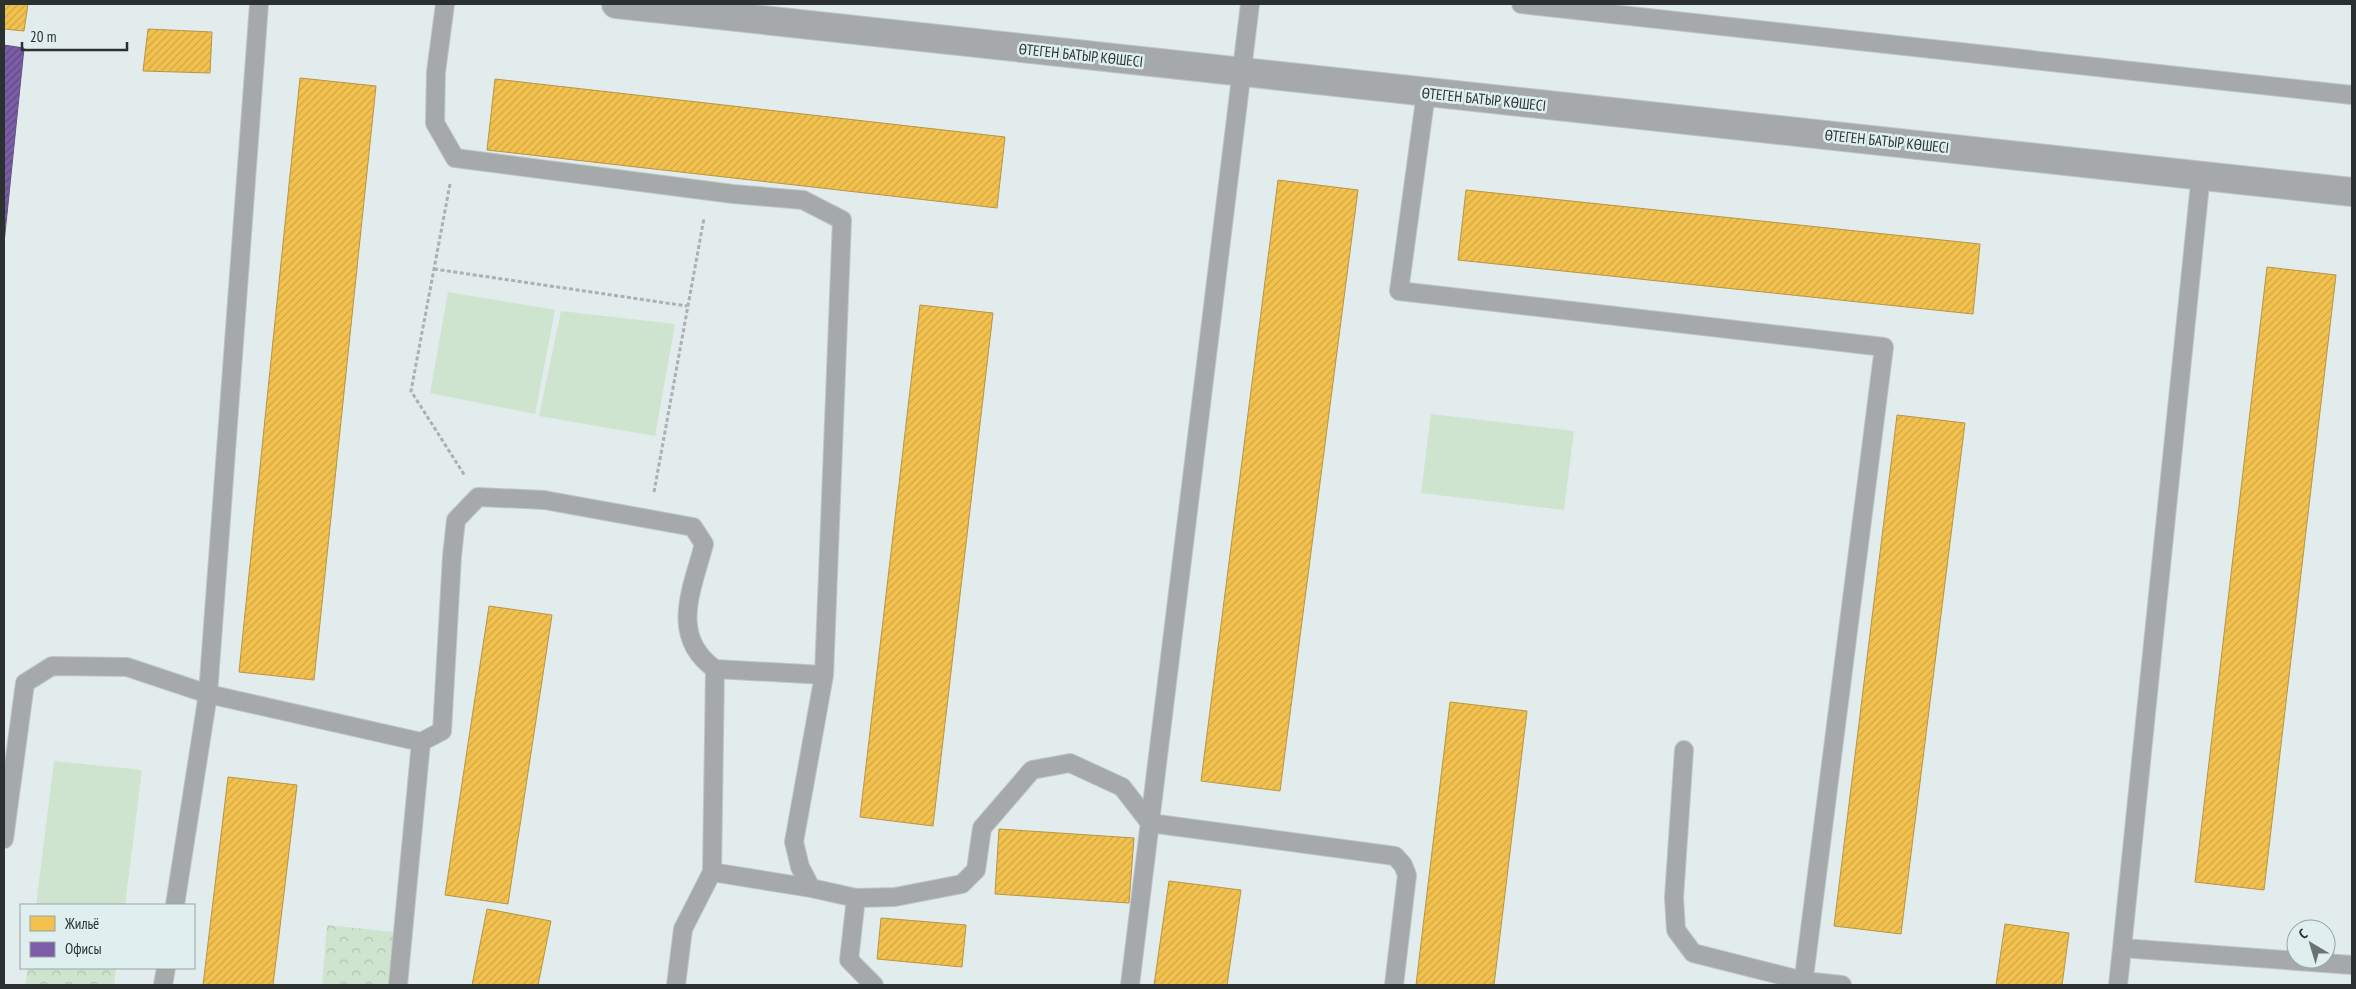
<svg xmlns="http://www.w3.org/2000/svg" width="2356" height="989" font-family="'PT Sans Narrow',sans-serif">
  <defs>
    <pattern id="park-crowns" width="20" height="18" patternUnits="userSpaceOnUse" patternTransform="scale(1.25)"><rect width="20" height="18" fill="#cee4ce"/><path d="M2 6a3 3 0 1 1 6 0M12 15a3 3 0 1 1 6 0" fill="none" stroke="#b1c4b1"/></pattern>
    <pattern id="homes-hatch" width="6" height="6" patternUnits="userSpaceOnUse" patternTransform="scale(1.25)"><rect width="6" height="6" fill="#f2c14e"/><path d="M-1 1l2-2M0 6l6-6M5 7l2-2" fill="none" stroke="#d0a645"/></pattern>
    <pattern id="offices-hatch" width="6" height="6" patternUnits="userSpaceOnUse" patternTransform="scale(1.25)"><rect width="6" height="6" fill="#7b5ea7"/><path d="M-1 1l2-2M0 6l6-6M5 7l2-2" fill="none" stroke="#604a81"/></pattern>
  </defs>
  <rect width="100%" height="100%" fill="#e2ecec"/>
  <path fill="url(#park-crowns)" d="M327,925L394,932L390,985H322Z
    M28,968H116L114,985H25Z"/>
  <path fill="#cee4ce" d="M448,292L555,310L535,414L430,393Z
    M561,311L675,324L655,436L539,416Z
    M1431,414L1574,431L1564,510L1421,493Z
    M54,761L142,770L125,905H36Z"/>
  <path fill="url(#homes-hatch)" stroke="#b69645" d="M4,4H28L24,31L4,29Z
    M148,29L212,32L210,73L143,71Z
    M300,78L376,86L314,680L239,672Z
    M495,79L1005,137L997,208L487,150Z
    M1278,180L1358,190L1280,791L1201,781Z
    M1466,190L1980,244L1973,314L1458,260Z
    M2267,267L2336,275L2264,890L2195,882Z
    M920,305L993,313L933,826L860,817Z
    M1897,415L1965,423L1901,934L1834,926Z
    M489,606L552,615L508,904L445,895Z
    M1450,702L1527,711L1494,985H1416Z
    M228,777L297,785L273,985H203Z
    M999,829L1134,838L1129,903L995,894Z
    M1169,881L1241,890L1227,985H1154Z
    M487,909L551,921L538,985H472Z
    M881,918L966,925L962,967L877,959Z
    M2005,924L2069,933L2062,985H1996Z"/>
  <path fill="url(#offices-hatch)" stroke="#635084" d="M4,45L24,48L4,243Z"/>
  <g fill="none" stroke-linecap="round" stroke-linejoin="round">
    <g stroke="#bec6c6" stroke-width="20">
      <path id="service" d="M445,4L436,72L435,123L455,158L733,194L803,200L842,220L824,675L794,842L800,867L811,888L856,898L895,897L962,884L976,870L982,828L1032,770L1070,763L1122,787L1150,823L1395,856L1403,865L1407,875L1394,985
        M1521,4L2352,95
        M1426,93L1399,291L1884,347L1803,985
        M2201,174L2122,948L2352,965
        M1684,750L1674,898L1676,930L1693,953L1804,981L1842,985
        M4,839L25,683L52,666L127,667L208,694L421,742L442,731L452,556L456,520L478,497L544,500L693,527L704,544C692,590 669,636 715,669L824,675
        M712,872L811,888
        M856,898L849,960L874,985
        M175,905L208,694L259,4
        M163,985L166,968
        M398,985L421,742
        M676,985L683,929L712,872L715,669
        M1130,985L1250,4
        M2118,985L2122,948"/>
    </g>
    <g stroke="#bec6c6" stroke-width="30">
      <path id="tertiary" d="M616,4L2352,192"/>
    </g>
    <path stroke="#acb0b1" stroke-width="3" stroke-dasharray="4 2.5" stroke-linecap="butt" d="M450,184L411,391L465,476
      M434,269L687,306
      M654,492L704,218"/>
    <use href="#service" stroke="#a6a9aa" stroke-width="18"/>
    <use href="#tertiary" stroke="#a6a9aa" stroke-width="28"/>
  </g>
  <g text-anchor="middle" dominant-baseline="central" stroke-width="5" stroke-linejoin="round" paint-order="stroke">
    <g font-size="15" fill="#2b3131" stroke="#dfefef">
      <text transform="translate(1081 55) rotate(6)">ӨТЕГЕН БАТЫР КӨШЕСІ</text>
      <text transform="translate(1484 99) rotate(6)">ӨТЕГЕН БАТЫР КӨШЕСІ</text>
      <text transform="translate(1887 141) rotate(6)">ӨТЕГЕН БАТЫР КӨШЕСІ</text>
    </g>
  </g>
  <rect width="2356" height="989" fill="none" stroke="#2b3131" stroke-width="10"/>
  <rect x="20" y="904" width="175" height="65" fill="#dfefef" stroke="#97a3a3"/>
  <rect x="30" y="916" width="25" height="15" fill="#f2c14e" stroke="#97a3a3"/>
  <text x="65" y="929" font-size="15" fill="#2b3131">Жильё</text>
  <rect x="30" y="942" width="25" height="15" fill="#7b5ea7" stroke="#97a3a3"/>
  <text x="65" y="954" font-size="15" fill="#2b3131">Офисы</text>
  <g transform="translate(2311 944) rotate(322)"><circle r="24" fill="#dfefef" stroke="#97a3a3"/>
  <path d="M0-4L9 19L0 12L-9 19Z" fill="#6b7272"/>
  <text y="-8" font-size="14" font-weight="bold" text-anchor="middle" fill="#2b3131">С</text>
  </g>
  <path d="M22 42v8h105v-8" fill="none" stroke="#2b3131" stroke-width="2.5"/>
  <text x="30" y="42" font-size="15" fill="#2b3131" stroke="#dfefef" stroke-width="4" paint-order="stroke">20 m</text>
</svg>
